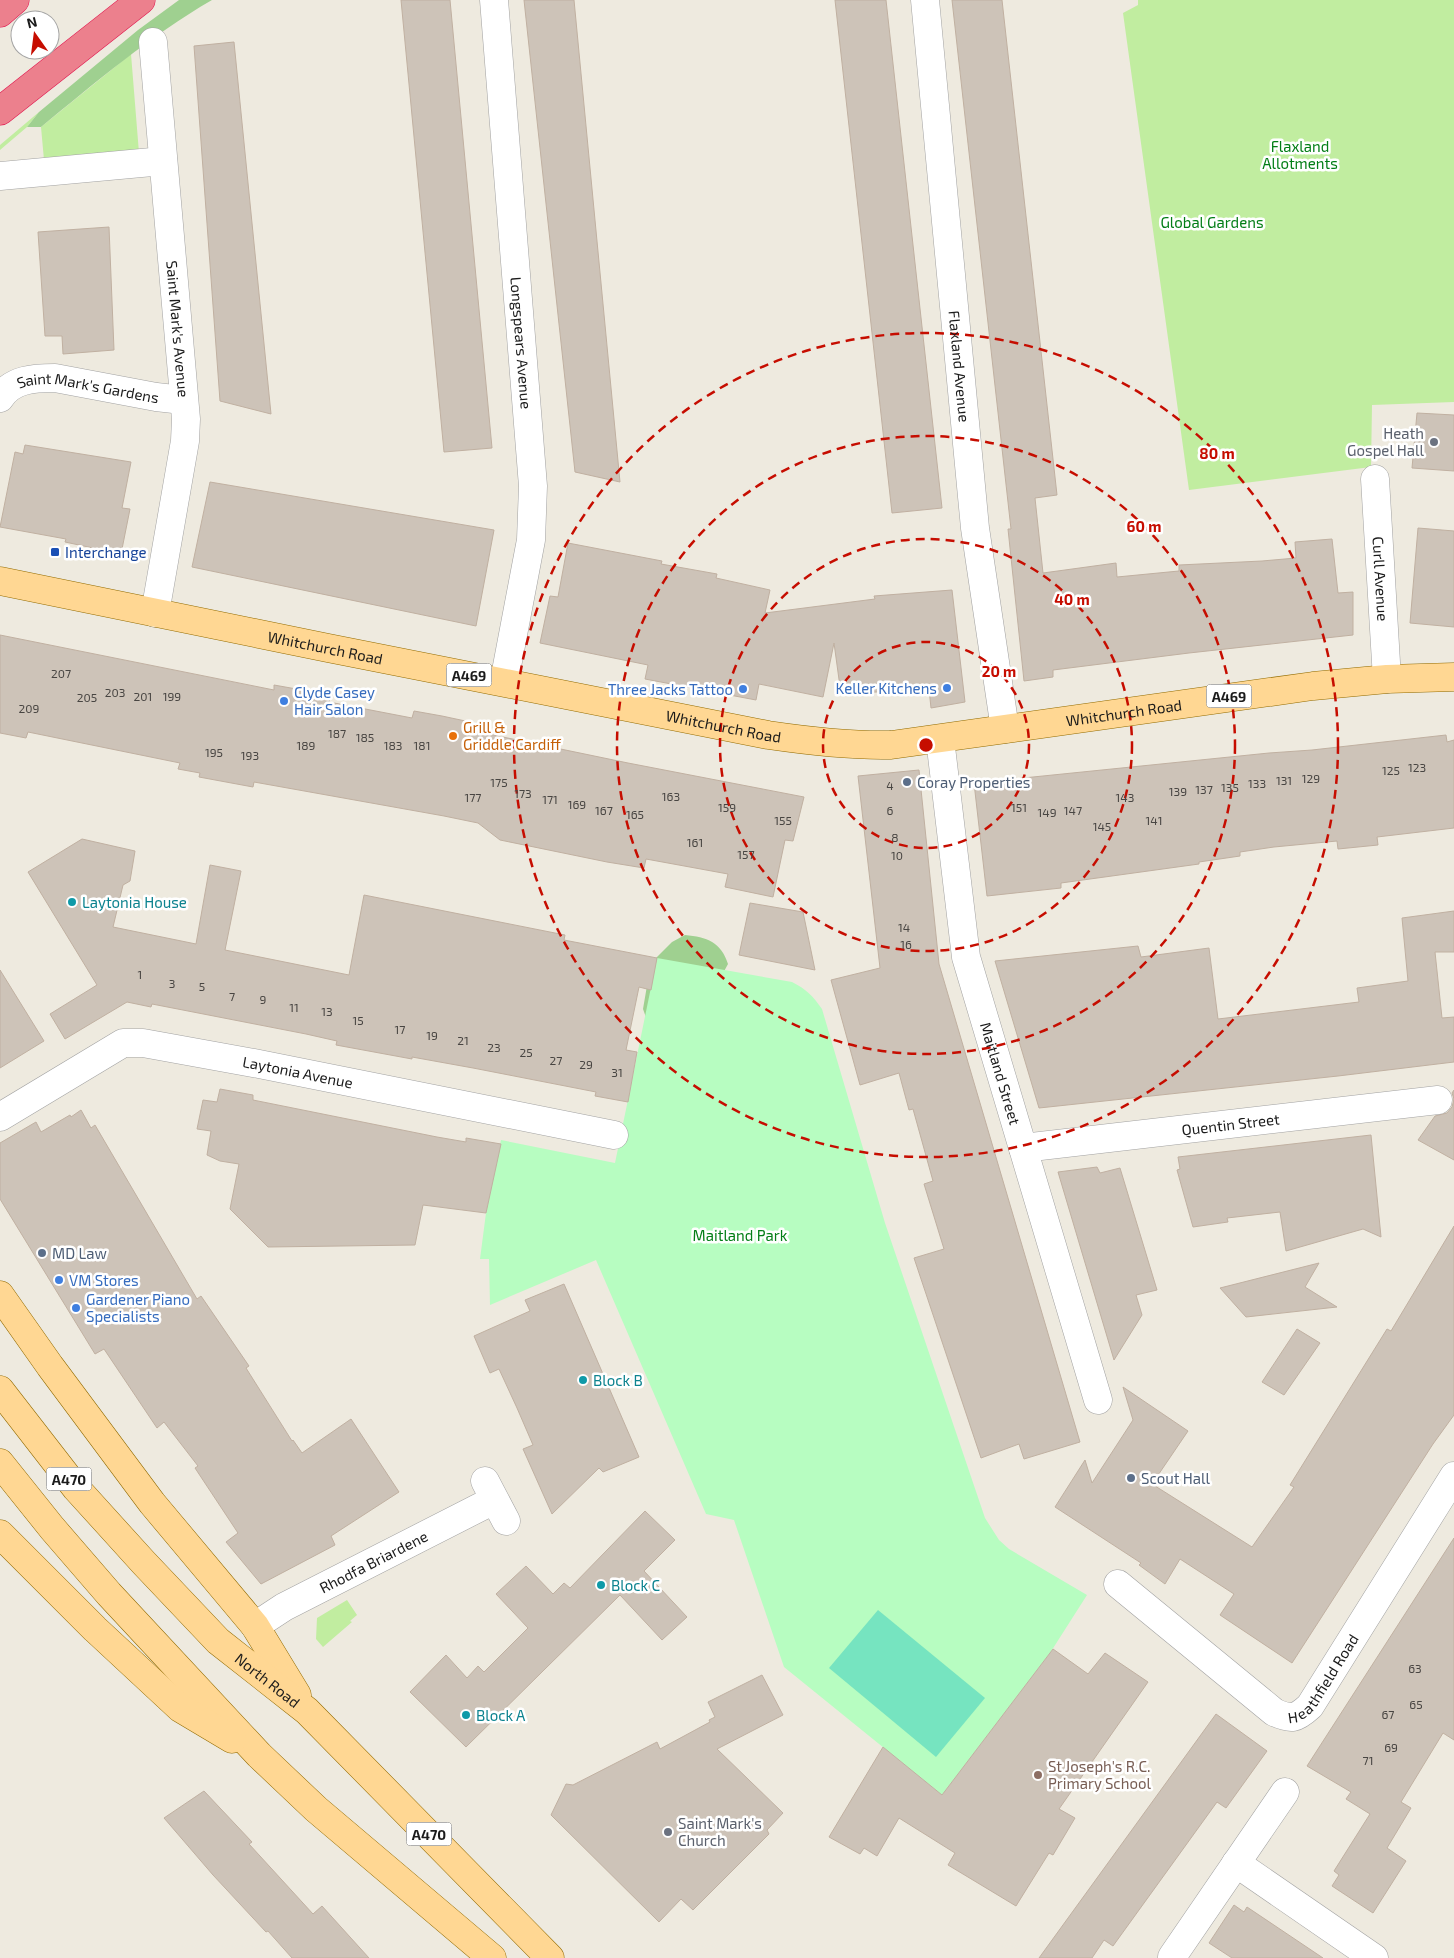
<svg xmlns="http://www.w3.org/2000/svg" width="1454" height="1958" font-family="'Exo 2',sans-serif">
  <rect width="100%" height="100%" fill="#eeeadf"/>
  <path fill="#c1eda0" d="M1138,0H1454V402L1372,405L1371,467L1189,490L1123,13L1138,5Z
    M131,54L139,153L44,160L41,127Z
    M39,112L27,127L0,150V145Z
    M347,1600L357,1615L350,1621L352,1622L323,1647L316,1639L317,1618Z"/>
  <path fill="#9fd090" d="M179,0H212C150,36 96,82 41,127H27L39,112L138,30Z
    M685,935C707,937 721,942 728,964L722,975L648,1023L643,1009L649,974L654,960L672,942Z"/>
  <path fill="#b7fdc1" d="M657,958L792,982C806,989 813,996 822,1009L885,1223L985,1518L999,1540L1009,1549L1087,1595L1050,1653L942,1795L784,1667L734,1520L706,1514L596,1260L490,1305L489,1259H480L486,1213L501,1140L615,1163Z"/>
  <path fill="#76e4c0" d="M878,1610L985,1698L936,1757L829,1668Z"/>
  <path fill="#cdc3b8" stroke="#c0b0a1" d="M401,0H450L492,448L444,452Z
    M524,0H574L620,482L575,472Z
    M835,0H886L942,508L892,513Z
    M952,0H1002L1057,495L1035,498L1043,573L1116,563L1117,577L1179,571V565L1262,561L1296,558L1295,542L1332,539L1338,593L1353,592V635L1189,653L1053,670V677L1024,681L1008,529H1011Z
    M234,42L271,414L220,401L194,46Z
    M109,227L114,350L63,354L62,336H45L38,232Z
    M1417,413L1454,415V471L1412,468Z
    M25,445L131,462L122,508L130,509L121,554L65,542L66,539L0,527L15,452L23,454Z
    M210,482L494,530L476,626L192,567Z
    M1418,528L1454,531V627L1410,623Z
    M568,543L662,561L661,564L717,574L716,578L770,590L765,613L875,599L874,596L952,590L965,702L931,708L929,689L841,694L834,643L823,697L759,684L756,700L645,679L648,665L540,643L550,596L558,597Z
    M0,635L274,690V685L302,690L331,696L329,702L412,718L414,711L442,716L470,722L469,730L628,763L804,797L793,841L785,840L773,897L725,887L728,874L646,859L644,868L607,862L500,840L478,823L444,816L254,782L253,787L199,777L200,773L178,769L180,763L28,732L26,738L0,733Z
    M1446,735L1447,742L1454,740V828L1377,837L1378,845L1338,849L1337,841L1274,847L1240,852V856L1199,862V864L1061,883V888L987,896L974,783L1269,753L1312,750Z
    M919,770L939,964L1080,1442L1024,1459L1019,1444L981,1458L914,1258L944,1249L924,1184L933,1181L913,1109L909,1110L899,1073L860,1085L831,980L880,968L858,776Z
    M82,839L135,851L130,881L123,885L113,927L196,944L210,865L241,871L225,950L349,975L364,895L565,935L564,940L657,958L651,990L639,987L626,1050L637,1052L628,1102L595,1096L596,1092L473,1068L412,1057V1059L336,1045L337,1041L306,1034L152,1004L151,1007L127,1002L65,1039L50,1014L97,985L28,872Z
    M750,903L803,912L815,970L739,955Z
    M1454,911V952H1435L1442,1018L1454,1017V1062L1338,1076L1039,1108L995,961L1138,946L1141,957L1209,948L1218,1019L1359,1002L1357,988L1408,981L1402,918Z
    M0,970L44,1041L0,1068Z
    M220,1089L253,1095V1100L437,1137L466,1142V1138L501,1144L486,1213L423,1205L415,1245L268,1247L230,1209L239,1164L220,1161L207,1155L211,1131L197,1129L203,1100L217,1102Z
    M1454,1090V1160L1418,1140L1435,1116L1447,1113L1452,1107L1454,1099L1452,1093Z
    M81,1110L91,1128L95,1125L197,1299L201,1296L249,1366L246,1368L292,1441L293,1440L302,1453L351,1419L399,1492L331,1536L335,1545L261,1584L226,1542L238,1533L195,1468L198,1466L164,1422L157,1428L104,1349L95,1354L0,1199V1143L36,1122L41,1132L70,1115L71,1117Z
    M1371,1135L1381,1237L1363,1229L1286,1251L1280,1212L1227,1218L1228,1222L1193,1227L1177,1170L1180,1169L1178,1157Z
    M1097,1167L1100,1173L1120,1168L1157,1290L1136,1295L1142,1315L1114,1360L1058,1172Z
    M1454,1226V1415L1433,1444L1292,1663L1220,1615L1234,1594L1180,1559L1165,1584L1139,1565L1141,1563L1055,1507L1085,1460L1092,1483L1133,1420L1123,1387L1188,1431L1152,1484L1252,1547L1294,1487L1290,1485L1387,1329L1391,1331Z
    M1319,1263L1305,1287L1337,1307L1246,1317L1220,1288Z
    M564,1284L639,1457L603,1472L599,1468L552,1514L523,1449L533,1445L517,1408L499,1369L490,1373L474,1336L530,1311L525,1300Z
    M1297,1329L1320,1343L1284,1395L1262,1382Z
    M645,1511L675,1540L644,1571L687,1617L662,1640L620,1595L466,1747L410,1692L446,1655L467,1678L478,1666L484,1672L528,1628L496,1594L526,1566L553,1594L564,1583L570,1588Z
    M1454,1538V1740L1443,1733L1401,1802L1411,1808L1387,1848L1406,1861L1373,1913L1332,1886L1339,1875L1334,1871L1370,1814L1346,1799L1351,1792L1307,1766Z
    M1053,1649L1088,1674L1105,1653L1148,1682L1059,1809L1075,1818L1053,1855L1049,1853L1016,1906L948,1865L955,1853L899,1818L877,1856L864,1848L860,1854L829,1837L883,1747L942,1795Z
    M762,1675L783,1715L717,1749L783,1813L767,1830L769,1834L693,1910L681,1899L659,1922L551,1815L566,1784L573,1785L657,1742L660,1749L710,1722L709,1720L715,1717L708,1702Z
    M1216,1714L1267,1751L1226,1808L1217,1802L1113,1946L1104,1940L1092,1958H1039Z
    M204,1791L252,1842L249,1844L313,1914L322,1906L369,1958H292L268,1931L266,1932L213,1875L164,1818Z
    M1234,1905L1244,1912L1247,1907L1323,1958H1232L1209,1943Z"/>
  <g fill="none" stroke-linecap="round" stroke-linejoin="round">
    <g stroke="#a2a2a2" stroke-width="29">
      <g id="minor">
        <path id="s1" d="M494,0L533,486L531,540L504,682"/>
        <path id="s2" d="M925,0L975,528L1005,729"/>
        <path id="s3" d="M153,42L186,419L185,441L155,613"/>
        <path d="M0,176L163,161"/>
        <path id="s4" d="M0,398C12,379 34,378 55,378L156,397L183,400"/>
        <path id="s5" d="M1375,479L1387,679"/>
        <path id="s6" d="M940,739L966,957L1098,1400"/>
        <path id="s7" d="M0,1117L123,1043H143L259,1064L614,1135"/>
        <path id="s8" d="M1023,1148L1438,1100"/>
        <path d="M485,1481L506,1521"/>
        <path id="s9" d="M1118,1584L1274,1712C1291,1720 1296,1719 1310,1706L1454,1476"/>
        <path id="s10" d="M255,1626L284,1607L494,1500"/>
        <path d="M1236,1863L1374,1958"/>
        <path d="M1172,1957L1285,1792"/>
      </g>
    </g>
    <g stroke="#926b00" stroke-width="29">
      <g id="major">
        <path id="s11" d="M0,581L328,648L768,735C809,741 850,746 891,745L1313,686L1387,679L1454,677"/>
        <path d="M0,1295L50,1366L152,1503L255,1626L297,1695"/>
        <path id="s12" d="M0,1390L76,1488L144,1563L218,1641L307,1711L550,1958"/>
        <path d="M0,1463L52,1528L109,1594L259,1755L316,1809L492,1958"/>
        <path d="M0,1534L95,1629L180,1708L232,1739"/>
      </g>
    </g>
    <g stroke="#e1174f" stroke-width="29">
      <path id="highway" d="M0,13L15,0
        M0,111L141,0"/>
    </g>
    <use href="#minor" stroke="#fff" stroke-width="28"/>
    <use href="#major" stroke="#ffd793" stroke-width="28"/>
    <use href="#highway" stroke="#ec808d" stroke-width="28"/>
  </g>
  <g fill="none" stroke="#c60d00" stroke-width="2.5" stroke-dasharray="9 6">
    <circle cx="926" cy="745" r="103"/>
    <circle cx="926" cy="745" r="206"/>
    <circle cx="926" cy="745" r="309"/>
    <circle cx="926" cy="745" r="412"/>
  </g>
  <g fill="#6b7280" stroke="#fff" stroke-width="2">
    <circle cx="1434" cy="442" r="5"/>
    <circle cx="668" cy="1832" r="5"/>
  </g>
  <rect fill="#1a4fb4" stroke="#fff" stroke-width="2" x="50" y="547" width="10" height="10" rx="2.5"/>
  <g fill="#3f7fe0" stroke="#fff" stroke-width="2">
    <circle cx="947" cy="688" r="5"/>
    <circle cx="743" cy="689" r="5"/>
    <circle cx="284" cy="701" r="5"/>
    <circle cx="59" cy="1280" r="5"/>
    <circle cx="76" cy="1308" r="5"/>
  </g>
  <circle fill="#e8710a" stroke="#fff" stroke-width="2" cx="453" cy="736" r="5"/>
  <g fill="#5c6f8a" stroke="#fff" stroke-width="2">
    <circle cx="907" cy="782" r="5"/>
    <circle cx="42" cy="1253" r="5"/>
    <circle cx="1131" cy="1478" r="5"/>
  </g>
  <g fill="#0f9aa8" stroke="#fff" stroke-width="2">
    <circle cx="72" cy="902" r="5"/>
    <circle cx="583" cy="1380" r="5"/>
    <circle cx="601" cy="1585" r="5"/>
    <circle cx="466" cy="1715" r="5"/>
  </g>
  <circle fill="#8d6e63" stroke="#fff" stroke-width="2" cx="1038" cy="1775" r="5"/>
  <g text-anchor="middle" dominant-baseline="central" stroke-width="5" stroke-linejoin="round" paint-order="stroke">
    <g font-size="12" fill="#484542">
      <text x="61" y="673">207</text>
      <text x="115" y="692">203</text>
      <text x="143" y="696">201</text>
      <text x="172" y="696">199</text>
      <text x="87" y="697">205</text>
      <text x="29" y="708">209</text>
      <text x="337" y="733">187</text>
      <text x="365" y="737">185</text>
      <text x="306" y="745">189</text>
      <text x="393" y="745">183</text>
      <text x="422" y="745">181</text>
      <text x="214" y="752">195</text>
      <text x="250" y="755">193</text>
      <text x="1417" y="767">123</text>
      <text x="1391" y="770">125</text>
      <text x="1311" y="778">129</text>
      <text x="1284" y="780">131</text>
      <text x="499" y="782">175</text>
      <text x="1257" y="783">133</text>
      <text x="890" y="785">4</text>
      <text x="1230" y="787">135</text>
      <text x="1204" y="789">137</text>
      <text x="1178" y="791">139</text>
      <text x="523" y="793">173</text>
      <text x="671" y="796">163</text>
      <text x="473" y="797">177</text>
      <text x="1125" y="797">143</text>
      <text x="550" y="799">171</text>
      <text x="577" y="804">169</text>
      <text x="727" y="807">159</text>
      <text x="1019" y="807">151</text>
      <text x="604" y="810">167</text>
      <text x="890" y="810">6</text>
      <text x="1073" y="810">147</text>
      <text x="1047" y="812">149</text>
      <text x="635" y="814">165</text>
      <text x="783" y="820">155</text>
      <text x="1154" y="820">141</text>
      <text x="1102" y="826">145</text>
      <text x="895" y="837">8</text>
      <text x="695" y="842">161</text>
      <text x="746" y="854">157</text>
      <text x="897" y="855">10</text>
      <text x="904" y="927">14</text>
      <text x="906" y="944">16</text>
      <text x="140" y="974">1</text>
      <text x="172" y="983">3</text>
      <text x="202" y="986">5</text>
      <text x="232" y="996">7</text>
      <text x="263" y="999">9</text>
      <text x="294" y="1007">11</text>
      <text x="327" y="1011">13</text>
      <text x="358" y="1020">15</text>
      <text x="400" y="1029">17</text>
      <text x="432" y="1035">19</text>
      <text x="463" y="1040">21</text>
      <text x="494" y="1047">23</text>
      <text x="526" y="1052">25</text>
      <text x="556" y="1060">27</text>
      <text x="586" y="1064">29</text>
      <text x="617" y="1072">31</text>
      <text x="1415" y="1668">63</text>
      <text x="1416" y="1704">65</text>
      <text x="1388" y="1714">67</text>
      <text x="1391" y="1747">69</text>
      <text x="1368" y="1760">71</text>
    </g>
    <g fill="#fff" stroke="#5f5f5f" stroke-width="1">
      <rect x="446.5" y="663.5" width="45" height="23" rx="4"/>
      <rect x="1206.5" y="684.5" width="45" height="23" rx="4"/>
      <rect x="46.5" y="1467.5" width="45" height="23" rx="4"/>
      <rect x="406.5" y="1822.5" width="45" height="23" rx="4"/>
    </g>
    <g font-size="14" font-weight="bold" fill="#1b1b1b">
      <text x="469" y="675">A469</text>
      <text x="1229" y="696">A469</text>
      <text x="69" y="1479">A470</text>
      <text x="429" y="1834">A470</text>
    </g>
    <g font-size="15" fill="#037e16" stroke="#fff">
      <text x="1300" y="146">Flaxland<tspan x="1300" dy="17">Allotments</tspan></text>
      <text x="1212" y="222">Global Gardens</text>
      <text x="740" y="1235">Maitland Park</text>
    </g>
    <g font-size="15" fill="#1b1b1b" stroke="#fff">
      <text stroke="none"><textPath href="#s3" startOffset="288">Saint Mark's Avenue</textPath></text>
      <text stroke="none"><textPath href="#s1" startOffset="344">Longspears Avenue</textPath></text>
      <text stroke="none"><textPath href="#s2" startOffset="368">Flaxland Avenue</textPath></text>
      <text stroke="none"><textPath href="#s4" startOffset="95">Saint Mark's Gardens</textPath></text>
      <text stroke="none"><textPath href="#s5" startOffset="100">Curll Avenue</textPath></text>
      <text stroke="none"><textPath href="#s11" startOffset="332">Whitchurch Road</textPath></text>
      <text stroke="none"><textPath href="#s11" startOffset="1142">Whitchurch Road</textPath></text>
      <text stroke="none"><textPath href="#s11" startOffset="738">Whitchurch Road</textPath></text>
      <text stroke="none"><textPath href="#s7" startOffset="321">Laytonia Avenue</textPath></text>
      <text stroke="none"><textPath href="#s6" startOffset="341">Maitland Street</textPath></text>
      <text stroke="none"><textPath href="#s8" startOffset="209">Quentin Street</textPath></text>
      <text stroke="none"><textPath href="#s10" startOffset="135">Rhodfa Briardene</textPath></text>
      <text stroke="none"><textPath href="#s9" startOffset="271">Heathfield Road</textPath></text>
      <text stroke="none"><textPath href="#s12" startOffset="396">North Road</textPath></text>
    </g>
    <g font-size="15" fill="#5b616d" stroke="#fff" text-anchor="end">
      <text x="1424" y="433">Heath<tspan x="1424" dy="17">Gospel Hall</tspan></text>
      <text x="678" y="1823" text-anchor="start">Saint Mark's<tspan x="678" dy="17">Church</tspan></text>
    </g>
    <g font-size="15" fill="#164399" stroke="#fff" text-anchor="start">
      <text x="65" y="552">Interchange</text>
    </g>
    <g font-size="15" fill="#366cbe" stroke="#fff" text-anchor="start">
      <text x="937" y="688" text-anchor="end">Keller Kitchens</text>
      <text x="733" y="689" text-anchor="end">Three Jacks Tattoo</text>
      <text x="294" y="692">Clyde Casey<tspan x="294" dy="17">Hair Salon</tspan></text>
      <text x="69" y="1280">VM Stores</text>
      <text x="86" y="1299">Gardener Piano<tspan x="86" dy="17">Specialists</tspan></text>
    </g>
    <g font-size="15" fill="#c56008" stroke="#fff" text-anchor="start">
      <text x="463" y="727">Grill &amp;<tspan x="463" dy="17">Griddle Cardiff</tspan></text>
    </g>
    <g font-size="15" fill="#4e5e75" stroke="#fff" text-anchor="start">
      <text x="917" y="782">Coray Properties</text>
      <text x="52" y="1253">MD Law</text>
      <text x="1141" y="1478">Scout Hall</text>
    </g>
    <g font-size="15" fill="#0d838f" stroke="#fff" text-anchor="start">
      <text x="82" y="902">Laytonia House</text>
      <text x="593" y="1380">Block B</text>
      <text x="611" y="1585">Block C</text>
      <text x="476" y="1715">Block A</text>
    </g>
    <g font-size="15" fill="#785e54" stroke="#fff" text-anchor="start">
      <text x="1048" y="1766">St Joseph's R.C.<tspan x="1048" dy="17">Primary School</tspan></text>
    </g>
  </g>
  <circle cx="926" cy="745" r="8" fill="#c60d00" stroke="#fff" stroke-width="2.5"/>
  <g font-size="15" text-anchor="middle" font-weight="bold" fill="#c60d00" stroke="#fff" stroke-width="5" stroke-linejoin="round" paint-order="stroke">
    <text x="1217" y="459">80 m</text>
    <text x="1144" y="532">60 m</text>
    <text x="1072" y="605">40 m</text>
    <text x="999" y="677">20 m</text>
  </g>
  <g transform="translate(35 35) rotate(346)"><circle r="24" fill="#ffffff" stroke="#a4a4a4"/>
  <path d="M0-4L9 19L0 12L-9 19Z" fill="#c60d00"/>
  <text y="-8" font-size="14" font-weight="bold" text-anchor="middle" fill="#1b1b1b">N</text>
  </g>
</svg>
